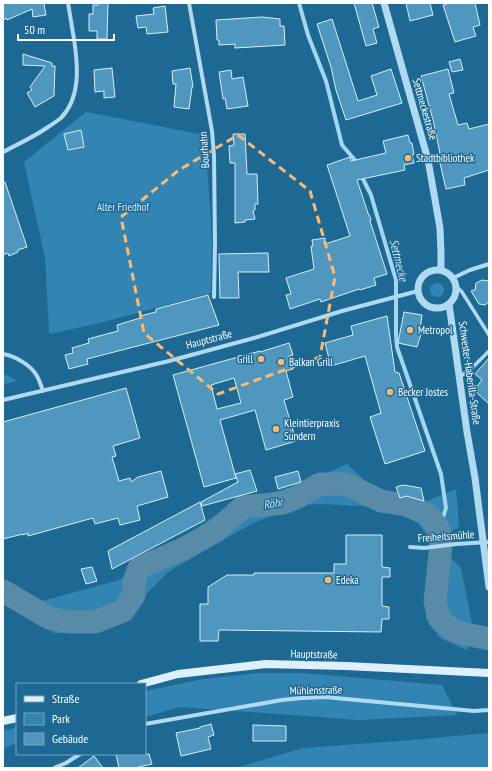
<svg xmlns="http://www.w3.org/2000/svg" width="492" height="771" font-family="'PT Sans Narrow',sans-serif">
  <rect width="100%" height="100%" fill="#1e6994"/>
  <path fill="#3285b2" d="M86,112L205,135L212,240L211,293L96,324L49,334L45,257L24,162Z
    M430 290a7 7 0 1 1 14 0a7 7 0 1 1-14 0Z
    M3,373L17,381L3,384Z
    M347,464L381,495L399,500L422,503L456,489L459,527L451,532L426,534L413,517L398,508L323,504L301,505L251,524L168,572L120,621L82,633H54L26,617L3,602V578L39,602L119,580L228,507L311,480Z
    M449,556L461,568L473,628L472,643L466,650L440,638L426,619L428,557Z
    M259,673H302L442,685L457,715L359,720L180,707L145,717V691L203,679Z
    M17,727V743L3,749V731Z
    M489,733V768H235L303,748L400,741Z"/>
  <g fill="none" stroke-linecap="round" stroke-linejoin="round">
    <path stroke="#a4d6f0" stroke-width="4" d="M299,3L308,35L326,81L342,145L354,159L357,165
      M361,175L371,195L396,280V334L397,347L441,474L446,508L439,530"/>
    <path stroke="#588ba7" stroke-width="23" d="M3,591L49,618L69,622H95L123,611L134,595V581L139,568L183,549L214,532L243,507L283,503L296,498L320,484H346L381,501L406,505L429,515L439,530L441,545L435,601L439,618L451,629L461,633L489,639"/>
  </g>
  <path fill="#4f97be" stroke="#d7eefa" fill-rule="evenodd" d="M3,3H46L44,4L46,15L33,17L32,9L7,20L6,18L3,20Z
    M98,3H108L107,39H97V31H89V14H93V5H98Z
    M354,3H372L379,27L373,29L377,43L366,46Z
    M406,3H430L433,15L410,21Z
    M450,3H475L480,25L473,27L476,36L455,42L443,5Z
    M165,6L168,32L147,34L146,27L138,28L136,16L154,14L153,8Z
    M262,17L280,19V26H284L285,45L235,48V44L219,45V40H217L216,20Z
    M332,19L358,101L377,95L371,76L391,69L402,103L346,120L336,90L331,67L317,24Z
    M23,54L52,63V66H55L54,96L35,107L27,93L32,90L30,87L45,66L23,65Z
    M460,59L463,70L452,72L449,62Z
    M112,68L115,97L104,98V91L95,92L94,70Z
    M190,68L193,87H192L189,109L174,107L176,84H173L172,71Z
    M448,69L454,93L449,94L458,125L467,123L469,129L489,124V170L464,178L465,185L446,189L439,159L441,158L433,120L421,76Z
    M231,70L232,79L243,77L248,106L227,109L225,98L223,99L219,72Z
    M81,130L84,147L68,150L64,134Z
    M233,134H245L247,174H257L258,204H255V210L253,211L255,219L245,220V222L235,223V163H230L229,146L234,145Z
    M408,135L410,143H412L414,154L412,155L414,163L404,165L405,170L357,180L368,213L371,219L370,221L387,274L374,278L376,285L360,290L359,289L321,302L320,299L290,309L286,295L291,294L286,278L314,269L311,246H313L312,240L325,238V244L350,236L327,165L350,157L351,161L386,153L383,141Z
    M3,182H5L27,247L18,250V252L9,256L8,253L3,255Z
    M268,253L269,272H238L239,298H220L219,254Z
    M482,280L489,281V302L485,305L479,304L471,291L475,290L476,283Z
    M208,295L219,325L87,359L88,364L69,369L65,355L73,353L72,348L89,343L88,339L118,331L117,325L140,318V316L156,312V309Z
    M404,312L422,315L420,330L422,331L417,347L398,343Z
    M387,316L395,372L399,373L425,451L385,464L370,417L381,413L365,356L331,366L325,343L353,335L351,326Z
    M289,343L293,355L289,356L293,369L286,371L293,397L284,400L296,441L266,450L255,410L220,420L236,478L204,487L173,375L260,351V352ZM234,378L241,403L217,409L211,385Z
    M489,358V404L474,390L482,380L475,374Z
    M126,388L140,438L113,446L116,456L112,457L119,481L130,478L131,482L138,477L161,471L168,497L137,506L140,520L120,525L118,518L95,524L93,518L28,536V533L23,535V534L3,539V422Z
    M250,470L257,491L202,506L201,502L238,482L235,474Z
    M298,471L301,482L278,489L275,477Z
    M403,485L421,488L424,501L406,496L400,498L396,487Z
    M200,502L205,520L112,569L108,551Z
    M346,535H382V567L390,568V577H382V606L389,607V619H382L381,632L219,630L218,641H200V604H208V587L227,575H254V573H334V564H346Z
    M92,567L97,581L86,584L81,569Z
    M211,724L214,735L208,737L211,749L181,756L176,733L200,728V727Z
    M253,725L286,726V741H253Z
    M116,754H149L152,764L134,768H119Z
    M94,756L103,768H78Z"/>
  <g fill="none" stroke-linecap="round" stroke-linejoin="round">
    <path stroke="#b1d9ef" stroke-width="3.5" d="M456,286L462,292L489,335
      M460,377L473,367L489,351"/>
    <path stroke="#b1d9ef" stroke-width="4" d="M189,3L212,131L214,156L215,245L214,297
      M3,152C18,144 34,137 48,127C53,124 57,121 61,118C81,97 78,66 74,39C72,27 70,15 68,3
      M453,278L470,270L489,264
      M3,354C15,356 31,365 37,376C40,381 41,386 43,391
      M3,400L169,361L254,338L342,311L418,291
      M410,547L424,548L456,544L489,542
      M145,724L282,700L302,698L325,697L474,711L489,710
      M54,768L66,763L80,754"/>
    <path stroke="#b1d9ef" stroke-width="7" d="M384,3L428,160L440,228L441,253V270
      M418 289a19 19 0 1 1 38 0a19 19 0 1 1-38 0Z
      M449,304L467,432L475,478L489,587"/>
    <path stroke="#def0fb" stroke-width="8" d="M141,684L178,674L266,664L346,666L489,673
      M3,721L17,718"/>
  </g>
  <path fill="none" stroke="#fdb970" stroke-width="3" stroke-dasharray="8 5" stroke-linejoin="round" d="M238,135L310,191L335,277L320,357L218,394L144,333L121,217L179,170Z"/>
  <g fill="#fdb970" stroke="#1e6994" stroke-width="1.5">
    <circle cx="408" cy="158" r="4"/>
    <circle cx="410" cy="330" r="4"/>
    <circle cx="261" cy="359" r="4"/>
    <circle cx="281" cy="362" r="4"/>
    <circle cx="390" cy="392" r="4"/>
    <circle cx="276" cy="429" r="4"/>
    <circle cx="328" cy="580" r="4"/>
  </g>
  <g text-anchor="middle" dominant-baseline="central" stroke-width="3" stroke-linejoin="round" paint-order="stroke">
    <g font-size="11" fill="#fff" stroke="#1e6994">
      <text transform="translate(425 109) rotate(74)">Settmeckestraße</text>
      <text transform="translate(204 150) rotate(-94)">Bourhahn</text>
      <text transform="translate(209 339) rotate(-15)">Hauptstraße</text>
      <text transform="translate(470 373) rotate(82)">Schwester-Haberilla-Straße</text>
      <text transform="translate(446 536) rotate(-4)">Freiheitsmühle</text>
      <text transform="translate(314 654) rotate(1)">Hauptstraße</text>
      <text transform="translate(316 690) rotate(-1)">Mühlenstraße</text>
    </g>
    <g font-size="11" fill="#fff" stroke="#1e6994" text-anchor="start">
      <text x="416" y="158">Stadtbibliothek</text>
      <text x="418" y="330">Metropol</text>
      <text x="253" y="359" text-anchor="end">Grill</text>
      <text x="289" y="362">Balkan Grill</text>
      <text x="398" y="392">Becker Jostes</text>
      <text x="284" y="423">Kleintierpraxis<tspan x="284" dy="13">Sundern</tspan></text>
      <text x="336" y="580">Edeka</text>
    </g>
    <g font-size="11" fill="#d7eefa" stroke="#1e6994">
      <text x="123" y="207">Alter Friedhof</text>
    </g>
    <g font-size="12" font-style="italic" fill="#c4e5f6" stroke="#1e6994">
      <text transform="translate(399 260) rotate(76)">Settmecke</text>
      <text transform="translate(273 503) rotate(-9)">Röhr</text>
    </g>
  </g>
  <rect width="492" height="771" fill="none" stroke="#ffffff" stroke-width="8"/>
  <rect x="16" y="683" width="130" height="72" fill="#1e6994" stroke="#78a5bf"/>
  <rect x="24" y="696" width="20" height="6" fill="#def0fb" stroke="#78a5bf"/>
  <text x="52" y="703" font-size="12" fill="#ffffff">Straße</text>
  <rect x="24" y="713" width="20" height="12" fill="#3285b2" stroke="#78a5bf"/>
  <text x="52" y="723" font-size="12" fill="#ffffff">Park</text>
  <rect x="24" y="733" width="20" height="12" fill="#4f97be" stroke="#78a5bf"/>
  <text x="52" y="743" font-size="12" fill="#ffffff">Gebäude</text>
  <path d="M18 34v6h96v-6" fill="none" stroke="#ffffff" stroke-width="2"/>
  <text x="24" y="34" font-size="12" fill="#ffffff" stroke="#1e6994" stroke-width="3" paint-order="stroke">50 m</text>
</svg>
